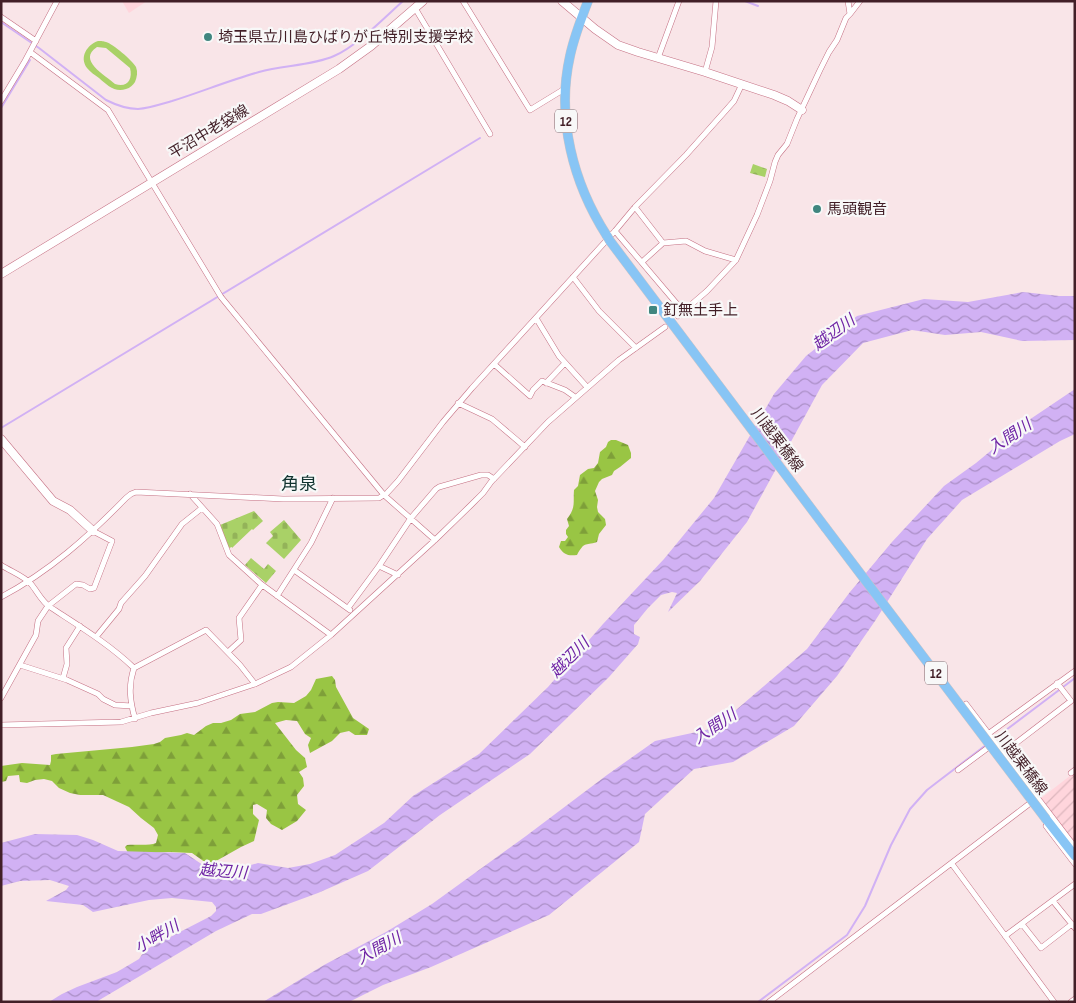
<svg xmlns="http://www.w3.org/2000/svg" width="1076" height="1003" font-family="'Sofia Sans Condensed','Noto Sans JP',sans-serif">
  <defs>
    <pattern id="industrial-furrows" width="10" height="10" patternUnits="userSpaceOnUse" patternTransform="scale(1.25)"><rect width="10" height="10" fill="#ffd5dc"/><path d="M-1 1l2-2M0 10L10 0M9 11l2-2" fill="none" stroke="#dcb6bd"/></pattern>
    <pattern id="forest-firs" width="22" height="20" patternUnits="userSpaceOnUse" patternTransform="scale(1.25)"><rect width="22" height="20" fill="#99c544"/><path d="M5 1l3.5 6h-7zM16 11l3.5 6h-7z" fill="#7e9f39"/></pattern>
    <pattern id="cemetery-stones" width="16" height="16" patternUnits="userSpaceOnUse" patternTransform="scale(1.25)"><rect width="16" height="16" fill="#a9d167"/><path d="M2 7V4a2 2 0 0 1 4 0v3zM10 15v-3a2 2 0 0 1 4 0v3z" fill="#93b359"/></pattern>
    <pattern id="water-waves" width="16" height="10" patternUnits="userSpaceOnUse" patternTransform="scale(1.25)"><rect width="16" height="10" fill="#d1b1f4"/><path d="M0 5q4-4 8 0t8 0" fill="none" stroke="#ab8fc6"/></pattern>
  </defs>
  <rect width="100%" height="100%" fill="#f9e5e8"/>
  <path fill="#ffd5dc" d="M122,1H147L129,13Z"/>
  <path fill="url(#industrial-furrows)" d="M1075,772V845L1040,799Z"/>
  <path fill="#a9d167" fill-rule="evenodd" d="M98,41C102,41 103,41 106,42C113,44 132,60 136,67C138,72 137,77 135,82C133,85 130,88 126,89C115,93 107,85 99,78C95,75 90,72 87,68C79,57 87,45 98,41ZM97,47L106,48L130,68C133,80 127,88 115,84C105,75 77,60 97,47Z"/>
  <path fill="url(#forest-firs)" d="M611,440H616L628,445L631,453V458L620,467L614,471L612,475L602,479L599,482L595,491L598,500L597,507L598,512L605,519L606,525L599,534L597,542C584,546 585,541 577,555C568,556 564,555 559,547L561,541H565L568,537L566,534V530L569,526L567,519C576,507 573,504 574,490L578,486L580,475L588,469L594,468L598,463L600,452L606,447L608,442Z
    M332,676L335,680L336,687L353,718L369,729L367,735H355L349,731L340,733L332,741L310,753L308,745L311,738L305,734L297,721L286,720L275,723L296,750L305,758L307,767L299,772L303,778L304,786L297,795L298,804L306,810L297,821L282,830L271,824L266,818L267,810L257,804L253,805V814L259,820L254,841L241,847L209,865L192,853L168,852L129,855L125,847L127,845C135,844 149,846 156,843L158,835L154,828L141,818L129,807L103,795H80L70,793L59,788L52,781L44,779L35,780L27,783L20,782L19,775L8,776L6,781L1,782V766L22,763L50,765L51,761V755L56,754L132,747L154,744L160,742L165,738L181,735L187,733L194,735L206,726L213,723H221L231,720L240,714L255,712L272,703L278,702L294,703L306,696L311,690L316,679Z"/>
  <path fill="url(#cemetery-stones)" d="M753,164L767,169L765,177L750,173Z
    M254,511L263,521L253,530L252,529L232,548V547L229,548L220,525Z
    M284,520L301,540L284,559L266,543L273,536L270,532Z
    M251,558L264,569L268,564L276,571L266,583L245,565Z"/>
  <path fill="url(#water-waves)" d="M1023,292L1059,296H1075V340L1022,341L981,332L945,335L912,330L863,343L822,385L747,522L700,581L668,612L677,593L672,592L661,595L648,608L634,625V634L640,637L638,644L609,677L530,754L440,815L368,871L318,893L261,914H252L216,931L96,1002H49L62,994L77,987L117,972L139,959L145,950L211,916L216,911V907L212,902L172,898L149,900L93,912L83,905L46,901L66,890L69,886L50,880L20,881L1,886V843L35,834L77,835L93,840L118,851L185,853L215,873L235,871L237,869L258,863L288,868L310,864L335,855L384,823L413,796L479,754L548,687L603,624L664,559L714,498L774,394L806,356L857,316L924,299L968,302Z
    M1075,389V434L1060,441L962,500L927,539L875,621L837,676L794,726L733,762L694,769L645,814L639,842L549,915L431,967L383,985L349,1002H263L324,965L386,932L432,904L526,836L607,775L655,741L715,728L807,649L850,592L892,542L944,486L976,463L1023,424Z"/>
  <g fill="none" stroke-linecap="round" stroke-linejoin="round">
    <path stroke="#d1b1f4" stroke-width="2" d="M745,1L758,6
      M1,22L39,48L106,100C116,105 126,109 138,109C150,108 161,104 172,101C201,92 230,80 259,72C283,65 311,66 334,56C357,46 384,18 403,1
      M1,108L30,60
      M1,428L480,138
      M994,739L1075,678
      M758,1002L847,935L865,906L891,845L910,809L927,790L940,780L986,745"/>
    <g stroke="#c57083" stroke-width="6">
      <path id="street" d="M463,1L530,110L566,88
        M415,8L490,134
        M850,14L860,1
        M1,17L36,41
        M30,52L108,110L221,297L384,495L435,540
        M658,58L679,1
        M705,72L712,47L716,1
        M1,101L25,61L57,1
        M635,207L663,243L686,241L705,251L736,260
        M615,231L683,311
        M642,262L663,243
        M573,277L599,311L636,348
        M678,316L707,291L736,260L757,215L770,181L775,162L778,155L787,144L797,119L820,70L829,52L837,40L846,18L850,14L848,1
        M536,318L559,356L587,387
        M494,364L530,396L533,390L542,381L565,390L575,397
        M546,383L565,363
        M458,403L492,419L525,447
        M190,494L217,524L229,555L261,584L331,635
        M1,565C10,571 24,576 31,584C37,591 42,602 50,607C79,626 109,644 134,668C128,686 130,701 135,719
        M379,566L398,575
        M294,570L350,610
        M277,596L311,543L333,498
        M1,597C49,572 89,536 126,498L131,494L136,492L283,499L379,498L387,493L398,481L443,422L472,388L615,231L635,207L686,155L727,109L734,101L742,84
        M348,608L379,566L411,518L436,489L439,487L481,475H488L494,479
        M96,637L119,609L121,603L145,576L182,524L202,508
        M228,652L241,640L239,618L262,585
        M20,665L67,680L98,694L103,699L115,705L132,706
        M134,668L206,630L240,665L255,684
        M63,678L67,664L66,648L80,626
        M1,698L36,635L38,621L48,606L76,584L83,585L90,589L94,588L112,541L93,531
        M966,704L1075,847
        M1,725L121,722L151,713L198,703L255,684L291,667L331,635L435,540L471,505L483,493L491,482L548,422L619,360L665,327
        M988,734L1075,671
        M1003,753L1071,701L1057,683
        M958,770L993,744
        M1071,773L1075,770
        M1046,826L1075,864
        M952,864L1054,1002
        M1053,901L1075,928
        M1022,924L1041,948L1072,924
        M1005,936L1075,884
        M769,1002L1029,804
        M1071,1002L1075,999"/>
    </g>
    <g stroke="#c57083" stroke-width="9">
      <path id="secondary" d="M562,1L595,29L618,45L638,52L705,72L774,95L788,101L802,110
        M1,274L339,69L371,46L423,1
        M1,439L53,501L70,510L93,531"/>
    </g>
    <g stroke="#cec5c7" stroke-width="10">
      <path id="primary" d="M588,1C581,19 574,37 570,56C556,118 573,183 607,236
        M610,241L825,527
        M1046,819L1075,856"/>
    </g>
    <use href="#street" stroke="#fff" stroke-width="5"/>
    <use href="#secondary" stroke="#fff" stroke-width="8"/>
    <use href="#primary" stroke="#88c5f5" stroke-width="9"/>
    <g stroke="#cec5c7" stroke-width="10" stroke-linecap="butt">
      <path id="primary-bridge" d="M607,236L610,241
        M825,527L1046,819"/>
    </g>
    <use href="#primary-bridge" stroke="#88c5f5" stroke-width="9"/>
  </g>
  <g fill="#40867f" stroke="#f8f8f8" stroke-width="2">
    <circle cx="208" cy="37" r="5"/>
    <circle cx="817" cy="209" r="5"/>
    <rect x="648" y="305" width="10" height="10" rx="2.5"/>
  </g>
  <g text-anchor="middle" dominant-baseline="central" stroke-width="4.5" stroke-linejoin="round" paint-order="stroke">
    <g fill="#f8f8f8" stroke="#796066" stroke-width="1">
      <rect x="555" y="109.5" width="22" height="23" rx="4"/>
      <rect x="925" y="661.5" width="22" height="23" rx="4"/>
    </g>
    <g font-size="14" font-weight="bold" fill="#421f27">
      <text x="566" y="121">12</text>
      <text x="936" y="673">12</text>
    </g>
    <g font-size="15" fill="#421f27" stroke="#f8f8f8" text-anchor="start">
      <text x="218" y="37">埼玉県立川島ひばりが丘特別支援学校</text>
      <text x="827" y="209">馬頭観音</text>
      <text x="663" y="310">釘無土手上</text>
    </g>
    <g font-size="15" fill="#421f27" stroke="#f8f8f8">
      <text transform="translate(209 132) rotate(-31)">平沼中老袋線</text>
      <text transform="translate(777 440) rotate(53)">川越栗橋線</text>
      <text transform="translate(1021 763) rotate(53)">川越栗橋線</text>
    </g>
    <g font-size="16" font-style="italic" fill="#6f24a5" stroke="#f8f8f8">
      <text transform="translate(834 333) rotate(-36)">越辺川</text>
      <text transform="translate(1010 437) rotate(-34)">入間川</text>
      <text transform="translate(570 658) rotate(-45)">越辺川</text>
      <text transform="translate(715 727) rotate(-34)">入間川</text>
      <text transform="translate(223 872) rotate(4)">越辺川</text>
      <text transform="translate(157 937) rotate(-30)">小畔川</text>
      <text transform="translate(379 949) rotate(-29)">入間川</text>
    </g>
    <g font-size="18" fill="#10332f" stroke="#f8f8f8">
      <text x="299" y="484">角泉</text>
    </g>
  </g>
  <rect width="1076" height="1003" fill="none" stroke="#421f27" stroke-width="5"/>
</svg>
